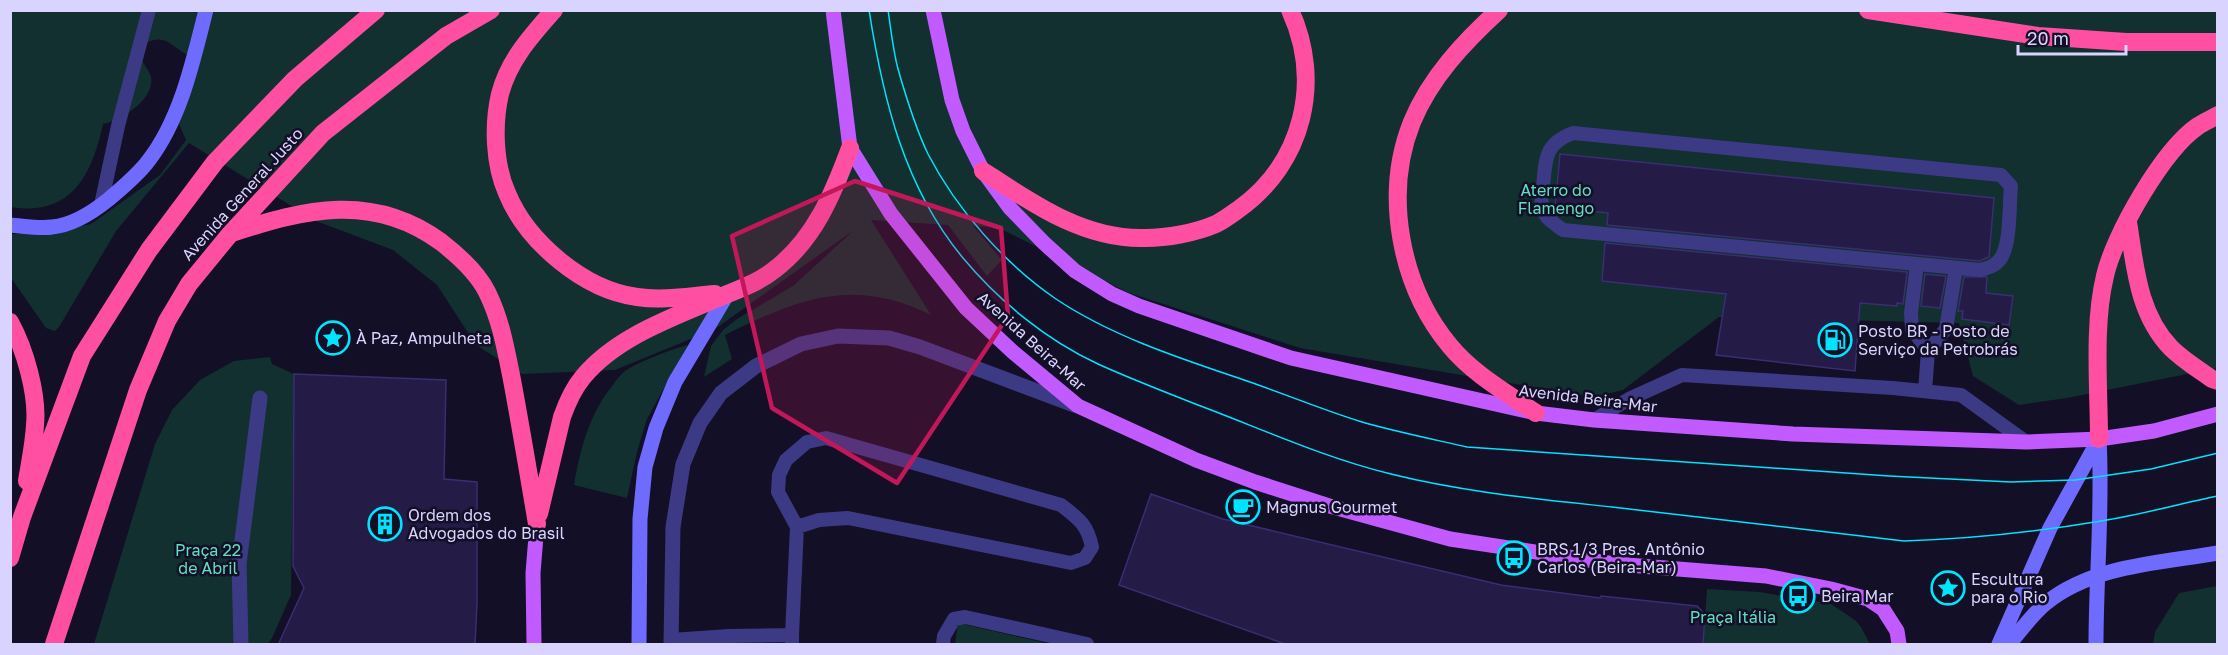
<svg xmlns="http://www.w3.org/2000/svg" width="2228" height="655" font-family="'Golos Text',sans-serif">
  <rect width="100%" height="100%" fill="#130f26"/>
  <path fill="#12302f" d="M11,11H2217V368L2067,398L2019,405L1973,376L1959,323L1719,317L1623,390L1594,397L1300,348L1129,293L999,228L973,226L1002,260L987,276L948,225L871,220L931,315C852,276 798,299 725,335L732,359L704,377L711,346L723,330L737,319L793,286L854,230L715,329L615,370L522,374L476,345L437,285L393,250L316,221L189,143L116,231L59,327L55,331L46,328L11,278V234L53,232L91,224L160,175L186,140L179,124L190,56C173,49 166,32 146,43L142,60C144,65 150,72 151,77C155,100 121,120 103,124C92,175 71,217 11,207Z
    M688,345L647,419L637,452L627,498L574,485C580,449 589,415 612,386C616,381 621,373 628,369C641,361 672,349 688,345Z
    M270,357L272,364L294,374L291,595L272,638L268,644H94L155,444L172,410L200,380L234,361Z
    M2217,586V644H2153L2155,632L2179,593Z
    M1707,589L1760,592L1831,604L1855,620L1861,627L1870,644H1703Z
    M958,623L1050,644H955Z"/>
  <path fill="#241b47" stroke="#3b2d73" stroke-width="1.5" d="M1560,154L1994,198L1989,257L1979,261L1607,225L1608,213L1555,207Z
    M1605,243L1907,272L1903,304L1897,303V306L1860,303L1855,371L1716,355L1726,294L1602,281Z
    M1925,274L1946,276L1940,308L1921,306Z
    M1964,277H1987L1986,293L2013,296L2009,325L1962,319L1963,311H1958Z
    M294,374L446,380L444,479L477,482V602L475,645H278L304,588L293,566Z
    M1151,494L1223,519L1501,585L1600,598L1601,596L1697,606L1705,614L1703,645H1288L1119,585Z"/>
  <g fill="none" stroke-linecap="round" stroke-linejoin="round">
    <path stroke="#3d3a85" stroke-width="14" d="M1573,133L2001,175L2011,186C2009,206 2011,242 2001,258C1996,266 1988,268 1980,270L1563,230C1555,224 1546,219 1543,210C1540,203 1542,194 1543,186C1546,159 1544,144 1573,133Z
      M101,205L118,126L149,10
      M1917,264L1911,313L1912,329L1928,351
      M1925,391L1928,351L1946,329L1956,268
      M1594,420L1629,399L1682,375L1893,388L1961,395L2026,442
      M792,635L797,527L819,520L848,518L1071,563L1085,558L1092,547C1087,524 1079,519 1061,505L826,438L807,442L786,460L779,475L778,492L797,527
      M671,640L729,636L792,635V644
      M943,644L944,636L954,619L965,617L1087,644"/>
    <path stroke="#3d3a85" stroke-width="15" d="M241,644L239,564L260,398
      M671,644L673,527L683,464L700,423L721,393L756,366L801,344L838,336L889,338L920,347L1074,405"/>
    <path stroke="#6f6bff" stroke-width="15" d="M10,225C24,226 39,229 52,227C73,225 93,212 109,199C123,187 138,175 149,160C181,118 193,61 206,10
      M639,644L640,519L645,467L656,428L675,382L728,293
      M1999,644L2050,528L2099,439
      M2009,644C2021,631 2032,614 2046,603C2093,565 2160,563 2218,553
      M2096,644C2096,576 2103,508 2099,439"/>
    <path stroke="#c25bff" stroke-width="15" d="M833,10L850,148L891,214L966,308L1013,352L1078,406L1196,460L1255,482L1326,505L1450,539L1615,564L1766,576L1831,589L1868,599L1883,609L1897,631L1899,644
      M933,10L952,100L963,131L983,171L1010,208L1044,243L1075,271L1112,294L1139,306L1291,358L1536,413L1594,420L1793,434L2026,442L2099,439L2154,431L2218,414
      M534,644L533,573L537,524"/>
    <path stroke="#ff4fa3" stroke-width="18" d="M554,10C531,36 509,60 500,94C493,124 494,164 507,193C527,242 584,290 637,297C663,301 689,296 715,294
      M1499,10C1464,42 1430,78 1412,122C1383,194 1400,286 1450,346C1473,374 1507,393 1536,413
      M1868,10L2038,36L2126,42H2218
      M983,171C1032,203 1084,240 1145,238C1167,238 1195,233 1216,224C1224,220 1232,214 1239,209C1303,163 1323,82 1290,10
      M2128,222C2135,266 2138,314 2171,348C2183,360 2198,369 2212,379L2218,381
      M232,233C305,209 373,192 441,242C459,256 477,272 487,292C501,320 506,350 512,380C521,428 529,476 537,524
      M10,322C25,349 38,395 35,425C34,444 30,462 27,481
      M2099,439C2099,388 2093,325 2105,276C2114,235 2163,150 2198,126C2204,122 2211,119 2218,115
      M539,514L562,417C567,403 573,389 583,377C618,335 677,316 725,295C742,288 759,282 774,270C814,240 833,194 850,148
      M10,558L22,517L82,356L149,250L215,162L295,79L376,10
      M54,644L138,390L167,321L189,284L230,234L323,133L446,36L491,10"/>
    <path stroke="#00e5ff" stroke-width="1.5" d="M869,10C883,99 904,187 963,258C999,301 1046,340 1098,364C1131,379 1165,392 1198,405C1262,429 1325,458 1391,474C1463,492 1538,499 1612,507C1710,518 1807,530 1904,541C1971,539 2036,532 2101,521C2140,515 2178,504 2218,496
      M888,10C891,30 893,50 898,69C906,97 915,127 928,154C957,210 1004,263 1056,299C1113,337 1182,359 1247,381C1285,394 1323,410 1362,422C1397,432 1432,439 1467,447L1889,476L2011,482L2075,480L2151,469L2218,453"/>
  </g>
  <path fill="#c2185b" fill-opacity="0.2" stroke="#c2185b" stroke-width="4.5" stroke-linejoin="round" d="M855,181L1001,228L1008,316L897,483L772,408L732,236Z"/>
  <defs>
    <g id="sight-ring" transform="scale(1.725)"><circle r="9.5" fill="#130f26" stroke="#00e5ff" stroke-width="1.5"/><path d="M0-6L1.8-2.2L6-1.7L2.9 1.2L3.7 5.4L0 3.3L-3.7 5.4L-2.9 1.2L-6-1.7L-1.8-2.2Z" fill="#00e5ff"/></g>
    <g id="fuel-ring" transform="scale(1.725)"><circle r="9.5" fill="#130f26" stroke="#00e5ff" stroke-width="1.5"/><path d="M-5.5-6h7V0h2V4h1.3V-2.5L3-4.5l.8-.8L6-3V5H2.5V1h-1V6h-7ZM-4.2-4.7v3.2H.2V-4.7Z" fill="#00e5ff"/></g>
    <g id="cafe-ring" transform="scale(1.725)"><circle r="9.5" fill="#130f26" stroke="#00e5ff" stroke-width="1.5"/><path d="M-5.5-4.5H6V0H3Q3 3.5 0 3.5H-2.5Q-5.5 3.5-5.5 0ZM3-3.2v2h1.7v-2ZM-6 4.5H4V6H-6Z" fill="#00e5ff"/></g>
    <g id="building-ring" transform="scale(1.725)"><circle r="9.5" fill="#130f26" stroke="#00e5ff" stroke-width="1.5"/><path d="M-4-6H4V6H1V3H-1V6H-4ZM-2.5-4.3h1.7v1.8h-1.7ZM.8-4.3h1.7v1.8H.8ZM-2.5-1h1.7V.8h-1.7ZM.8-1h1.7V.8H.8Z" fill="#00e5ff"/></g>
    <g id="bus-ring" transform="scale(1.725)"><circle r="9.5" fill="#130f26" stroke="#00e5ff" stroke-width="1.5"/><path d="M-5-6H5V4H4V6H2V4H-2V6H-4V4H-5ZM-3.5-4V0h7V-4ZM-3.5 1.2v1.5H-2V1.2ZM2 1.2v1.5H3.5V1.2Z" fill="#00e5ff"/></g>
  </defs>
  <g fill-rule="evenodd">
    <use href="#sight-ring" x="333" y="338"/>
    <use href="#fuel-ring" x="1835" y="340"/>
    <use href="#cafe-ring" x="1243" y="507"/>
    <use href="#building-ring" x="385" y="524"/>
    <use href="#bus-ring" x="1514" y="558"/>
    <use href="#sight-ring" x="1948" y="588"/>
    <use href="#bus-ring" x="1798" y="596"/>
  </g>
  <g text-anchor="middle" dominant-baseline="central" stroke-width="5" stroke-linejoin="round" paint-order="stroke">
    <g font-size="16" fill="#5fe0c0" stroke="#130f26">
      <text x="1556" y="190">Aterro do<tspan x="1556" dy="18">Flamengo</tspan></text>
      <text x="208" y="550">Praça 22<tspan x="208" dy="18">de Abril</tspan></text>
      <text x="1733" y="617">Praça Itália</text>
    </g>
    <g font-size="16" fill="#d9d4ff" stroke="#130f26">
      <text transform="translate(242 194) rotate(-48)">Avenida General Justo</text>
      <text transform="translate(1032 341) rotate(42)">Avenida Beira-Mar</text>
      <text transform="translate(1588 398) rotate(7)">Avenida Beira-Mar</text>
    </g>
    <g font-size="16" fill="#d9d4ff" stroke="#130f26" text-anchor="start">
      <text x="1858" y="331">Posto BR - Posto de<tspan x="1858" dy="18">Serviço da Petrobrás</tspan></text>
      <text x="356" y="338">À Paz, Ampulheta</text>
      <text x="1266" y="507">Magnus Gourmet</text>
      <text x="408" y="515">Ordem dos<tspan x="408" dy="18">Advogados do Brasil</tspan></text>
      <text x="1537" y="549">BRS 1/3 Pres. Antônio<tspan x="1537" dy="18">Carlos (Beira-Mar)</tspan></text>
      <text x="1971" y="579">Escultura<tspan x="1971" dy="18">para o Rio</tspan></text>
      <text x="1821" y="596">Beira Mar</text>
    </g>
  </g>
  <rect width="2228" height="655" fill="none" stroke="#d9d4ff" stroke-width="24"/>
  <path d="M2018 45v9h108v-9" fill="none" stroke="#d9d4ff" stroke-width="3"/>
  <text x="2027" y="45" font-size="18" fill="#d9d4ff" stroke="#130f26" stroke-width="4.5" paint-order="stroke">20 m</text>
</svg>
